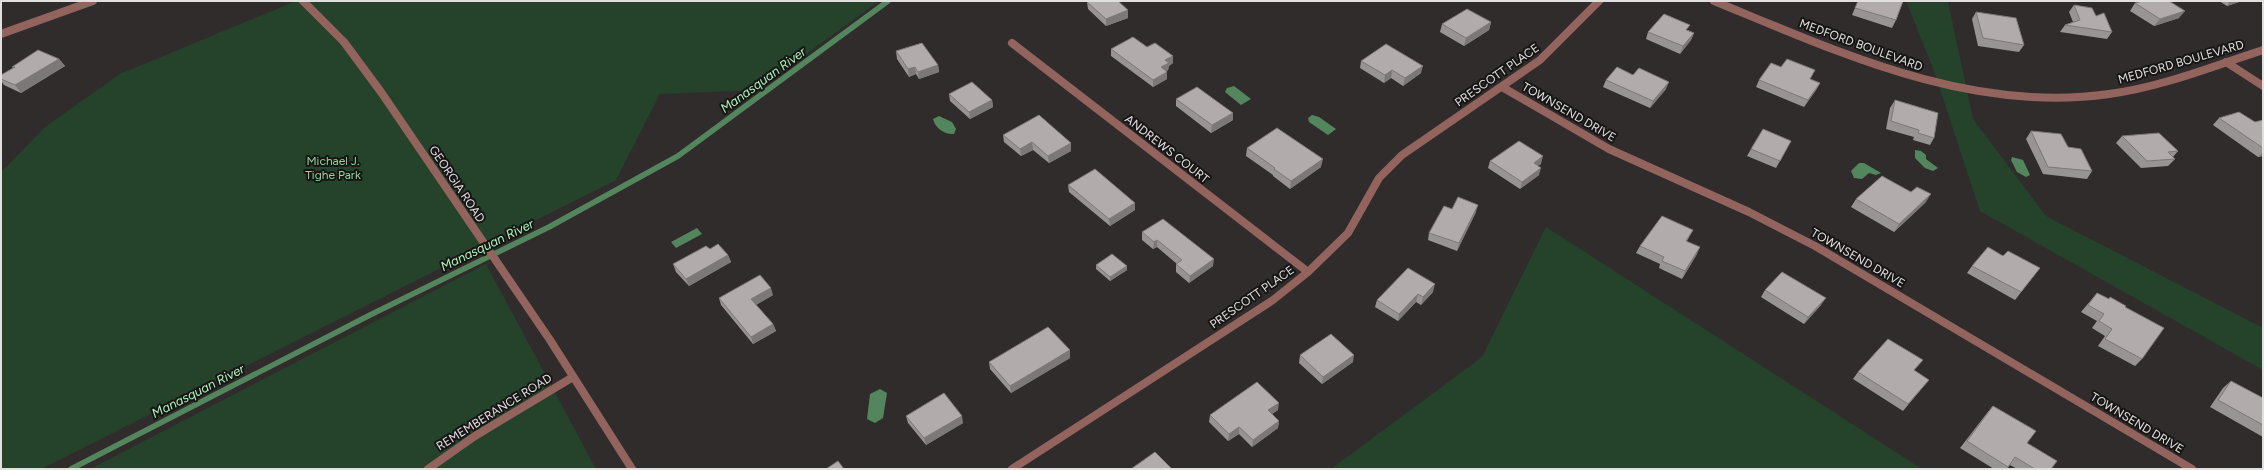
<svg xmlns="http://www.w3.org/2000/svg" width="2264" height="470" font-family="Figtree,sans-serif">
  <rect width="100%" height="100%" fill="#302c2c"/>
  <path fill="#25422b" d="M296,1H879L757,90L660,94L616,180L41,469H1V172L45,127L120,74Z
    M1906,1H1948L1973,119L2046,216L2263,328V370L1980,211L1934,71Z
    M1546,227L1922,469H1331L1482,357Z
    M486,264L596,469H90Z"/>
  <path fill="#54865e" d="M1234,86L1251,99L1241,105L1225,92L1227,88Z
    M1312,115L1319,117L1336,129L1328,135L1309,122L1308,118Z
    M939,116L952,122L956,129L954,134C945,135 935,128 933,119Z
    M1915,150L1921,151L1926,155V159L1938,168L1933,171L1925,168L1915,158Z
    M2012,157L2023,160L2030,175L2026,177L2017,172L2011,160Z
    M1859,163H1864L1881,173L1876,175L1869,173L1862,179L1854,178L1851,171Z
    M697,228L702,234L676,248L671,242Z
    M880,389L887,393L883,418L875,423L867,419L870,394Z"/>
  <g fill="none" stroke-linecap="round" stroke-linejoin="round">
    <path stroke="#54865e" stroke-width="5.5" d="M71,469L370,315L549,227L678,156L888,1"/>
    <path stroke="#93635d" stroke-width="8" d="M303,1L344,42L381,92L550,340L632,469
      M1714,1C1839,52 1970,114 2109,94C2162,87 2213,66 2263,50
      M1,34L93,1
      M1012,43L1308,272
      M2226,62L2263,86
      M1502,87L1609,149L1749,212L1815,246L2192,469
      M428,469L475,436L573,377
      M1012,469L1273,300L1308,272L1348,233L1379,178L1402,155L1540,60L1599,1"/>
  </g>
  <path fill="#989493" d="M1858,1H1903L1896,20L1892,28L1852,15Z
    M2219,1H2242L2227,6Z
    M1087,2L1128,10V18L1106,26L1088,9Z
    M2135,3L2179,18L2154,26L2130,11Z
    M2074,5L2096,16L2112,32L2107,39L2060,32L2065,25L2073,22L2069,12Z
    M1976,12L2024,45L2019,52L1978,46L1972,19Z
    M1491,22L1489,30L1464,46L1440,32L1442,24Z
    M1688,30L1694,33L1691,40L1680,54L1646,39L1648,32Z
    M1147,47L1173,63L1169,66L1168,70L1167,71V79L1153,87L1111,56V49Z
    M896,51L938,65L939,72L919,79L916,74L909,77L897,59Z
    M59,59L65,66L21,93L4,85L1,81V75L14,68L12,67Z
    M1361,61L1421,73L1403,86L1391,78L1384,83L1360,68Z
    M1606,80L1666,89L1650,108L1603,87Z
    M1759,80L1820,83L1816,90L1804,107L1756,87Z
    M949,94L992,100L993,107L970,119L950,101Z
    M1176,99L1233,113V120L1211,133L1176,106Z
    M1895,100L1934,138L1930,145L1913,140L1914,137L1886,129L1890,108Z
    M2219,118L2255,122L2263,120V156L2258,157L2213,125Z
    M2031,131L2068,147L2092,171L2087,179L2043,174L2026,139Z
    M1003,135L1071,143V151L1049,163L1033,150L1021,156L1004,142Z
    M2122,136L2178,151L2173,157L2175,159L2168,166L2141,168L2116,143Z
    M1791,141L1776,168L1747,156L1751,149Z
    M1247,148L1321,167L1290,189L1273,176V175L1246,156Z
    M1490,161L1541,164L1538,165L1539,175L1520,189L1488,168Z
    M1068,185L1135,210L1110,226L1069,192Z
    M1856,199L1926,202L1894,232L1851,207Z
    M1452,209L1476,212L1457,251L1428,240L1429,233Z
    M1693,230L1687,241L1697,254L1682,279L1659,268L1660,264L1636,253L1640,246Z
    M1142,232L1213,266L1189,283L1176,272V264H1177L1157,247L1153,249L1142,240Z
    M710,249L728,255L731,262L689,286L676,272L673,264Z
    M2003,256L2040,268L2015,300L1967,273L1972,266Z
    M1096,265L1127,270L1110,281L1096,269Z
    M1765,290L1821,305L1804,324L1761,297Z
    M1433,292L1421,305L1416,302L1398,321L1375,307L1377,300Z
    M2097,293L2125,307L2142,359L2135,366L2098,346L2105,336L2092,328L2097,321L2081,312Z
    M773,295L756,305L773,324L776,331L753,344L721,305L719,298Z
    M1300,355L1353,362L1322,384L1299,363Z
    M1070,358L1011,393L990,369L989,362Z
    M1915,371L1923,387L1903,411L1853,379L1858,372Z
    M2231,381L2263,398V437L2210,407L2223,388Z
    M1993,406L2027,443L2051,469H2017L2010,465L2007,469H1994L1960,448L1987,413Z
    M1278,410L1272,414L1279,421L1278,428L1252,447L1239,434L1228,441L1209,422L1210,415Z
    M906,416L963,423L926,445L908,423Z"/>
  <path fill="#7c7878" d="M2230,1H2242L2227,6Z
    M1128,10V18L1106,26V19Z
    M2185,11L2179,18L2154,26L2160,19Z
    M1491,22L1489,30L1464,46L1466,38Z
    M1694,33L1691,40L1680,54L1683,46Z
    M1173,56V63L1169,66L1168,70L1161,75V67L1165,60Z
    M59,59L65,66L21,93L15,85Z
    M938,65L939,72L919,79L918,72Z
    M1423,66L1421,73L1403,86L1405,78Z
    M915,67L916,74L909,77L908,69Z
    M1392,70L1391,78L1384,83L1385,75Z
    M1167,72V79L1153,87V80Z
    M1669,82L1666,89L1650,108L1653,101Z
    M1820,83L1816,90L1804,107L1808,100Z
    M992,100L993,107L970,119L969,112Z
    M1233,113V120L1211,133L1212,125Z
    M1032,142L1033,150L1021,156L1020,149Z
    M1071,143V151L1049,163L1048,156Z
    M2263,152V156L2258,157Z
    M1543,156L1541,164L1532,170L1534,163Z
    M1323,159L1321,167L1290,189L1291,181Z
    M1541,168L1539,175L1520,189L1522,182Z
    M1931,194L1926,202L1894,232L1899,224Z
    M1135,203V210L1110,226L1109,219Z
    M1478,205L1476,212L1457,251L1459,243Z
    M1157,240V247L1153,249L1154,242Z
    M1700,247L1697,254L1682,279L1685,271Z
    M728,255L731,262L689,286L686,279Z
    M1214,259L1213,266L1189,283L1190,276Z
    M1127,266V270L1110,281V277Z
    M1435,284L1433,292L1421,305L1423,297Z
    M771,288L773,295L754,306L751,299Z
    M1418,294L1416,302L1398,321L1399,314Z
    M1826,298L1821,305L1804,324L1808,317Z
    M773,324L776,331L753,344L751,337Z
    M1070,350V358L1011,393L1010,386Z
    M1354,355L1353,362L1322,384L1323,377Z
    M1279,403L1278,410L1267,417L1268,410Z
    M962,416L963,423L926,445L924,438Z
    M1279,421L1278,428L1252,447L1253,440Z
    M1239,427V434L1228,441L1229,434Z"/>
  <path fill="#b1acab" stroke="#7c7878" d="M1089,1H1118L1128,10L1106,19L1087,2Z
    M1858,1H1903L1896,20L1855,8Z
    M2143,1H2169L2185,11L2160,19L2135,3Z
    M2074,5L2092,8L2096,16L2104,13L2112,32L2065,25L2080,20Z
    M1467,9L1491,22L1466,38L1442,24Z
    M1976,12L2016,18L2024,45L1983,38Z
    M1664,14L1690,25L1686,30L1694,33L1683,46L1648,32Z
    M1133,37L1147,47L1155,43L1173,56L1165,60L1169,63L1161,67L1167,72L1153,80L1111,49Z
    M922,43L938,65L918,72L915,67L908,69L896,51Z
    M1386,44L1423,66L1405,78L1392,70L1385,75L1361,61Z
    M38,50L59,59L15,85L1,79V75L15,67H12Z
    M1787,59L1815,70L1810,79L1820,83L1808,100L1759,80L1771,63L1781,67Z
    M1617,67L1633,75L1639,68L1669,82L1653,101L1606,80Z
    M972,82L992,100L969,112L949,94Z
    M1197,87L1233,113L1212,125L1176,99Z
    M1895,100L1938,113L1934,138L1918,133L1919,130L1891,121Z
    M2239,112L2255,122L2263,120V148L2219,118Z
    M1039,115L1071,143L1048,156L1032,142L1020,149L1003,135Z
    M1277,128L1323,159L1291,181L1274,169L1275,168L1247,148Z
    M1763,129L1791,141L1780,161L1751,149Z
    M2031,131L2061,134L2068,147L2081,149L2092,171L2048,167Z
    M2159,133L2178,151L2168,152L2175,159L2147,161L2122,136Z
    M1519,141L1543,156L1534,163L1541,168L1522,182L1490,161Z
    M1095,169L1135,203L1109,219L1068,185Z
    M1882,176L1911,192L1917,187L1931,194L1899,224L1856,199Z
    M1458,197L1478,205L1459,243L1429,233L1444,206L1452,209Z
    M1662,216L1693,230L1686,241L1700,247L1685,271L1662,261L1664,257L1640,246Z
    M1163,219L1214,259L1190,276L1176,264L1182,260L1157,240L1154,242L1142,232Z
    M718,244L728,255L686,279L673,264L706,246L710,249Z
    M1988,247L2003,256L2008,251L2040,268L2021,292L1972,266Z
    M1112,254L1127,266L1110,277L1096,265Z
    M1408,268L1435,284L1423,297L1418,294L1399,314L1377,300Z
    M1782,272L1826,298L1808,317L1765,290Z
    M760,275L771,288L751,299L773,324L751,337L719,298Z
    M2097,293L2109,299L2110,297L2126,306L2125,307L2164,328L2142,359L2105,339L2112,329L2099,321L2104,314L2088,305Z
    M1048,327L1070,350L1010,386L989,362Z
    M1331,334L1354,355L1323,377L1300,355Z
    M1888,339L1923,360L1914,370L1929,380L1908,404L1858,372Z
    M2231,381L2263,398V425L2218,400Z
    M1257,382L1279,403L1268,410L1279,421L1253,440L1239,427L1229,434L1210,415Z
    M944,393L962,416L924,438L906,416Z
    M1993,406L2036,431L2027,443L2057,461L2051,469H2035L2015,457L2008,467L1967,441Z
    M1155,452L1172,469H1131Z
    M838,461L844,469H826Z"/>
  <g text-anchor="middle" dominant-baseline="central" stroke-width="4" stroke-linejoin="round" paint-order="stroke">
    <g font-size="12" fill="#e2dfdf" stroke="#171515">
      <text transform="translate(1861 45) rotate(20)">MEDFORD BOULEVARD</text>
      <text transform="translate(2181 62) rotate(-16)">MEDFORD BOULEVARD</text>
      <text transform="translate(1497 75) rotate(-35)">PRESCOTT PLACE</text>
      <text transform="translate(1569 112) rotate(30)">TOWNSEND DRIVE</text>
      <text transform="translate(1167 149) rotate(38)">ANDREWS COURT</text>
      <text transform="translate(457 184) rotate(56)">GEORGIA ROAD</text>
      <text transform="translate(1858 258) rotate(30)">TOWNSEND DRIVE</text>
      <text transform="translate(1252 297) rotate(-35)">PRESCOTT PLACE</text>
      <text transform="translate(494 412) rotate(-32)">REMEMBERANCE ROAD</text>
      <text transform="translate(2137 423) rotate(31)">TOWNSEND DRIVE</text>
    </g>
    <g font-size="12" fill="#8cd59a" stroke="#171515">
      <text x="333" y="161">Michael J.<tspan x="333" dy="14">Tighe Park</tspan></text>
    </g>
    <g font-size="13" font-style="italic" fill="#abf6b9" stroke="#171515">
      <text transform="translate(763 80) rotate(-36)">Manasquan River</text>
      <text transform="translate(487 245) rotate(-26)">Manasquan River</text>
      <text transform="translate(198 391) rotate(-27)">Manasquan River</text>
    </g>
  </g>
  <rect width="2264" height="470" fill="none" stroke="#e2dfdf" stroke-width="4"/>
</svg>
